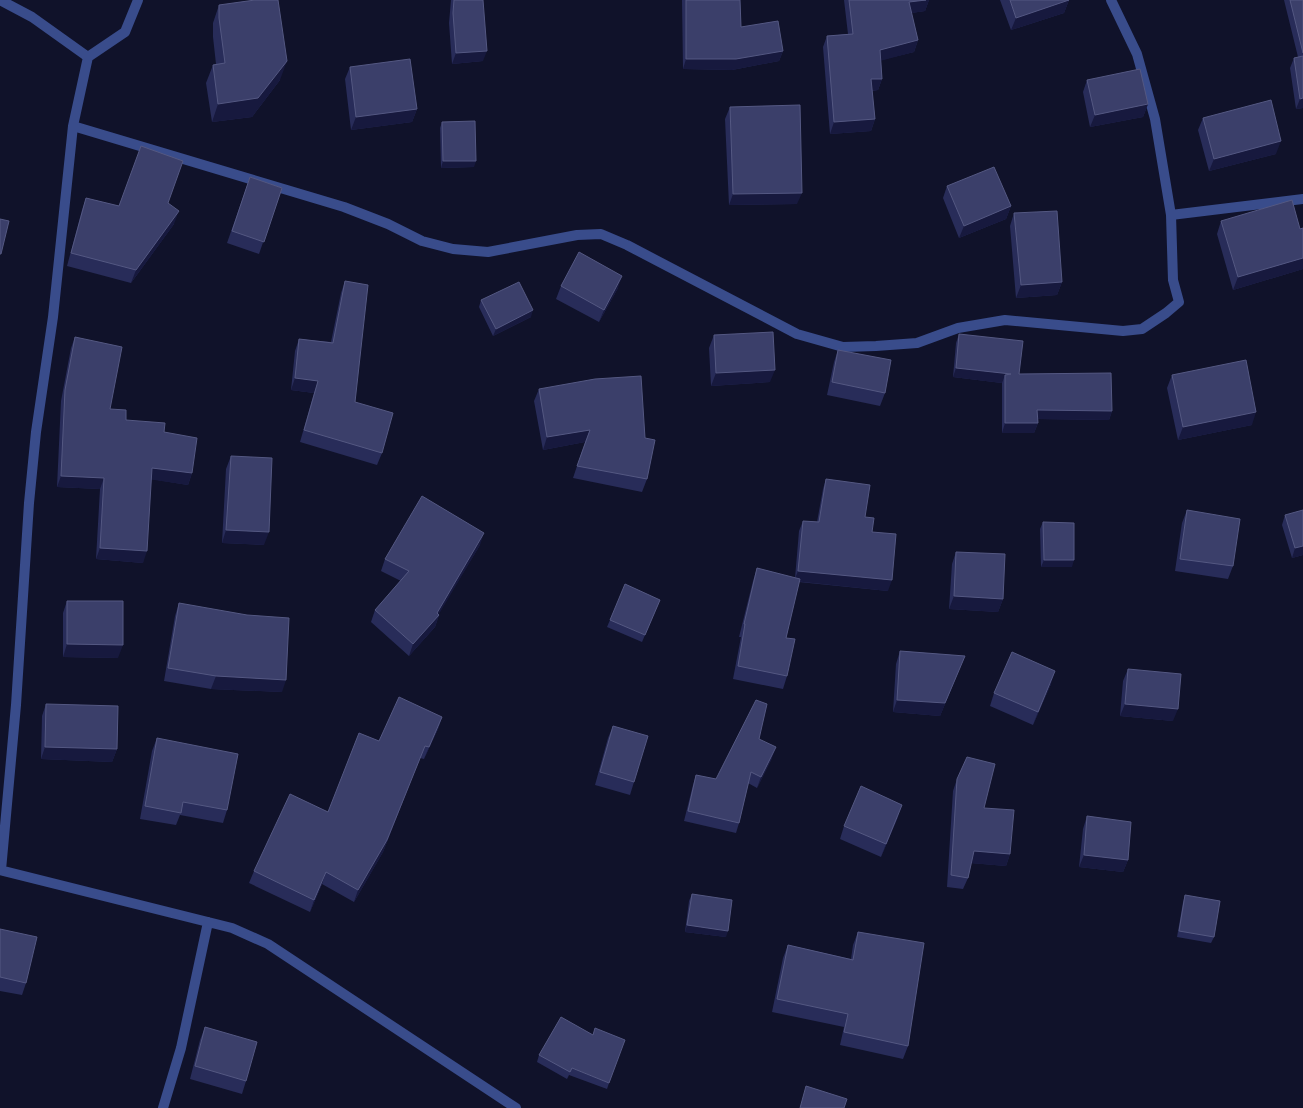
<svg xmlns="http://www.w3.org/2000/svg" width="1303" height="1108" font-family="Raleway,sans-serif">
  <rect width="100%" height="100%" fill="#10122a"/>
  <g fill="none" stroke-linecap="round" stroke-linejoin="round">
    <path stroke="#394c8b" stroke-width="10" d="M0,0L32,17L88,57
      M73,126L344,207L388,224L422,241L453,249L488,252L577,235L601,234L627,245L797,334L843,347L876,346L917,343L958,328L1005,320L1123,331L1142,329L1166,313L1179,302L1173,280L1171,215L1155,119L1137,54L1111,0
      M1171,215L1303,199
      M0,870L232,928L268,944L516,1108
      M1,870L16,705L29,503L36,432L53,317L73,126L88,57L125,32L138,0
      M163,1108L181,1048L208,922"/>
  </g>
  <path fill="#282c59" d="M451,0H483V61L452,64L449,23Z
    M682,0H740L741,27L783,51L779,61L732,70L683,69Z
    M844,0H929L925,11L911,13L918,40L914,52L881,60L882,79L878,90L872,91L875,119L871,131L830,134L823,47L827,36L848,34Z
    M1000,0H1069L1064,13L1011,30Z
    M1284,0H1303V108L1296,109L1290,68L1294,58L1298,57Z
    M219,5L280,80L252,117L212,122L206,83L213,65L216,64L213,37V23Z
    M350,67L417,109L412,122L351,130L345,79Z
    M1087,80L1148,104L1143,117L1090,127L1083,92Z
    M730,107L797,204L729,205L725,119Z
    M1203,118L1276,154L1209,171L1198,130Z
    M442,122L474,167L441,168L440,128Z
    M250,177L282,188L259,254L227,243Z
    M947,186L1011,206L1006,219L959,238L943,198Z
    M86,198L119,206L168,203L174,224L131,283L67,266L82,210Z
    M1014,213L1062,282L1057,295L1016,298L1010,226Z
    M1221,221L1300,229L1303,228V269L1233,290L1217,234Z
    M345,281L355,402L382,453L377,465L300,442L314,393L291,390L295,351L299,339L331,342L341,293Z
    M561,286L618,288L599,322L556,299Z
    M481,300L531,317L493,336L479,307Z
    M959,334L1019,374L1112,411L1109,420L1038,419V423L1034,433H1002V383L953,377L956,343Z
    M714,335L770,382L711,386L709,348Z
    M75,337L110,409L126,420L164,432L192,473L188,485L151,479L143,563L96,559L100,489L57,487L61,401L71,348Z
    M838,350L885,393L880,406L827,395L834,362Z
    M1172,375L1252,425L1178,440L1167,388Z
    M539,389L645,438L647,479L642,492L573,478L585,442L543,450L534,401Z
    M231,456L264,545L222,543L226,469Z
    M826,479L865,517L872,532L888,591L799,582L786,638L787,676L783,689L733,679L741,637H739L753,581L757,568L795,578L799,531L803,521L817,522L823,489Z
    M1187,510L1233,566L1228,579L1175,571L1182,523Z
    M1285,515L1303,555L1292,558L1282,525Z
    M1043,522L1072,567H1041L1040,529Z
    M480,545L438,614L439,615L435,627L409,656L371,622L375,610L401,581L381,571L385,559Z
    M956,552L1003,599L998,612L949,609L952,564Z
    M660,600L642,642L607,627L610,620Z
    M67,601L118,658L63,657V613Z
    M179,603L282,692L211,689L164,681L175,616Z
    M900,651L965,656L940,716L893,712L896,664Z
    M1128,669L1173,721L1120,716L1123,681Z
    M1051,684L1033,725L990,706L994,693Z
    M46,704L117,749L112,762L41,759L42,716Z
    M442,717L438,729L424,759L420,758L383,852L354,902L322,884L310,912L249,883L254,871L328,812L379,741Z
    M613,726L634,782L630,795L595,785L608,738Z
    M157,738L227,810L223,823L180,815L176,825L140,819L152,751Z
    M772,758L757,788L748,783L739,823L736,833L684,821L693,785L696,775L716,779Z
    M957,779L984,808L1010,854L1006,866L971,863L968,878L963,889L947,887L953,791Z
    M1087,816L1128,860L1123,872L1079,867L1083,829Z
    M898,817L881,857L840,839L844,826Z
    M692,894L726,937L685,932L689,901Z
    M1185,895L1214,937L1211,943L1177,937L1183,902Z
    M0,929L26,983L22,995L0,991Z
    M858,932L908,1046L903,1059L840,1045L844,1027L772,1012L783,958L788,945L851,959L853,945Z
    M205,1027L246,1081L242,1094L190,1079L200,1040Z
    M539,1055L609,1083L607,1089L569,1075L567,1079L537,1062Z"/>
  <path fill="#17193e" d="M926,0H929L925,11L905,14L909,2Z
    M1069,0L1064,13L1011,30L1016,18Z
    M918,40L914,52L876,62L880,50Z
    M487,51L483,61L452,64L456,53Z
    M783,51L779,61L732,70L683,69L686,59Z
    M287,61L280,80L252,117L212,122L218,104Z
    M871,79H882L878,90L867,91Z
    M1303,98V108L1296,109L1300,99Z
    M1148,104L1143,117L1090,127L1095,115Z
    M417,109L412,122L351,130L356,117Z
    M875,119L871,131L830,134L834,122Z
    M1281,141L1276,154L1209,171L1214,159Z
    M443,161H476L474,167L441,168Z
    M802,193L797,204L729,205L733,194Z
    M1011,206L1006,219L959,238L964,226Z
    M179,211L174,224L131,283L136,270Z
    M1303,258V269L1233,290L1238,277Z
    M622,276L618,288L599,322L604,310Z
    M1062,282L1057,295L1016,298L1021,285Z
    M533,310L531,317L493,336L496,329Z
    M956,368L1011,374L1005,375L1002,383L953,377Z
    M775,370L770,382L711,386L716,373Z
    M295,378L318,381L314,393L291,390Z
    M1037,410L1112,411L1109,420L1034,419Z
    M1256,412L1252,425L1178,440L1183,427Z
    M1005,423H1038L1034,433H1002Z
    M590,430L585,442L543,450L547,437Z
    M152,468L192,473L188,485L148,479Z
    M61,476L104,478L100,489L57,487Z
    M226,530L269,532L264,545L222,543Z
    M484,533L480,545L436,619L439,615L435,627L409,656L413,644L437,613Z
    M1303,546V555L1292,558L1295,548Z
    M100,548L147,551L143,563L96,559Z
    M1044,560H1074L1072,567H1041Z
    M798,571L892,580L888,591L794,581Z
    M954,596L1003,599L998,612L949,609Z
    M67,644L123,645L118,658L63,657Z
    M965,656L940,716L893,712L897,700Z
    M1055,671L1051,684L1033,725L1038,712Z
    M216,676L286,680L282,692L211,689Z
    M1125,704L1178,709L1173,721L1120,716Z
    M442,717L438,729L424,759L429,747Z
    M45,747L117,749L112,762L41,759Z
    M776,747L772,758L757,788L761,777Z
    M420,758L383,852L354,902L358,890Z
    M902,805L898,817L881,857L886,844Z
    M974,851L1010,854L1006,866L970,863Z
    M1084,855L1128,860L1123,872L1079,867Z
    M326,872L322,884L310,912L314,900Z
    M687,925L728,931L726,937L685,932Z"/>
  <path fill="#3b3f6a" stroke="#545882" d="M255,0H278L287,61L258,98L218,104L213,65L225,63L219,18V5Z
    M454,0H483L487,51L456,53L453,13Z
    M686,0H740L741,27L778,21L783,51L736,59H686Z
    M849,0H926L909,2L918,40L880,50L882,79H871L875,119L834,122L827,36L853,34Z
    M1010,0H1069L1016,18Z
    M1290,0H1303V53Z
    M1303,56V98L1300,99L1294,58Z
    M410,59L417,109L356,117L350,67Z
    M1140,69L1148,104L1095,115L1087,80Z
    M1271,100L1281,141L1214,159L1203,118Z
    M800,105L802,193L733,194L730,107Z
    M475,121L476,161H443L442,122Z
    M141,146L183,161L168,203L179,211L136,270L71,253L86,198L119,206Z
    M994,167L1011,206L964,226L947,186Z
    M250,177L282,188L264,242L232,231Z
    M1292,200L1300,229L1303,228V258L1238,277L1221,221Z
    M1057,211L1062,282L1021,285L1014,213Z
    M0,219L9,221L1,254H0Z
    M579,252L622,276L604,310L561,286Z
    M345,281L368,285L355,402L393,413L382,453L304,430L318,381L295,378L299,339L333,343Z
    M519,282L533,310L496,329L481,300Z
    M773,332L775,370L716,373L714,335Z
    M959,334L1023,341L1019,374L1111,373L1112,411L1037,410L1038,423H1005V375L1011,374L956,368Z
    M75,337L122,347L110,409L126,410V420L165,423L164,432L197,438L192,473L152,468L147,551L100,548L104,478L61,476L65,390Z
    M838,350L891,360L885,393L832,382Z
    M1246,360L1256,412L1183,427L1172,375Z
    M641,376L645,438L655,440L647,479L577,466L590,430L547,437L539,389L595,379Z
    M231,456L272,458L269,532L226,530Z
    M826,479L870,485L865,517L874,518L872,532L896,534L892,580L798,571L803,521L819,522Z
    M422,496L484,533L437,613L439,615L413,644L375,610L409,571L385,559Z
    M1187,510L1240,519L1233,566L1180,559Z
    M1303,510V546L1295,548L1285,515Z
    M1043,522L1074,523V560H1044Z
    M956,552L1005,554L1003,599L954,596Z
    M757,568L800,579L786,638L795,639L787,676L738,666L745,624H744Z
    M625,584L660,600L645,635L610,620Z
    M67,601H123V645L67,644Z
    M179,603L247,615L289,618L286,680L216,676L168,668Z
    M900,651L965,656L945,703L897,700Z
    M1012,652L1055,671L1038,712L994,693Z
    M1128,669L1181,674L1178,709L1125,704Z
    M399,697L442,717L429,747L425,746L387,840L358,890L326,872L314,900L254,871L290,794L328,812L359,733L379,741Z
    M756,700L767,704L759,739L776,747L761,777L751,772L739,823L688,811L696,775L716,779Z
    M46,704L118,706L117,749L45,747Z
    M613,726L648,736L634,782L600,772Z
    M157,738L238,754L227,810L183,802L181,813L145,806Z
    M967,757L995,764L984,808L1014,810L1010,854L974,851L968,878L951,875L957,779Z
    M861,786L902,805L886,844L844,826Z
    M1087,816L1131,822L1128,860L1084,855Z
    M692,894L732,900L728,931L687,925Z
    M1185,895L1220,901L1214,937L1179,931Z
    M0,929L37,937L26,983L0,977Z
    M858,932L924,943L908,1046L844,1032L848,1014L777,999L788,945L853,960Z
    M561,1017L593,1035L595,1028L625,1040L609,1083L572,1068L570,1072L539,1055Z
    M205,1027L257,1042L246,1081L195,1066Z
    M806,1086L847,1099L844,1108H800Z"/>
</svg>
